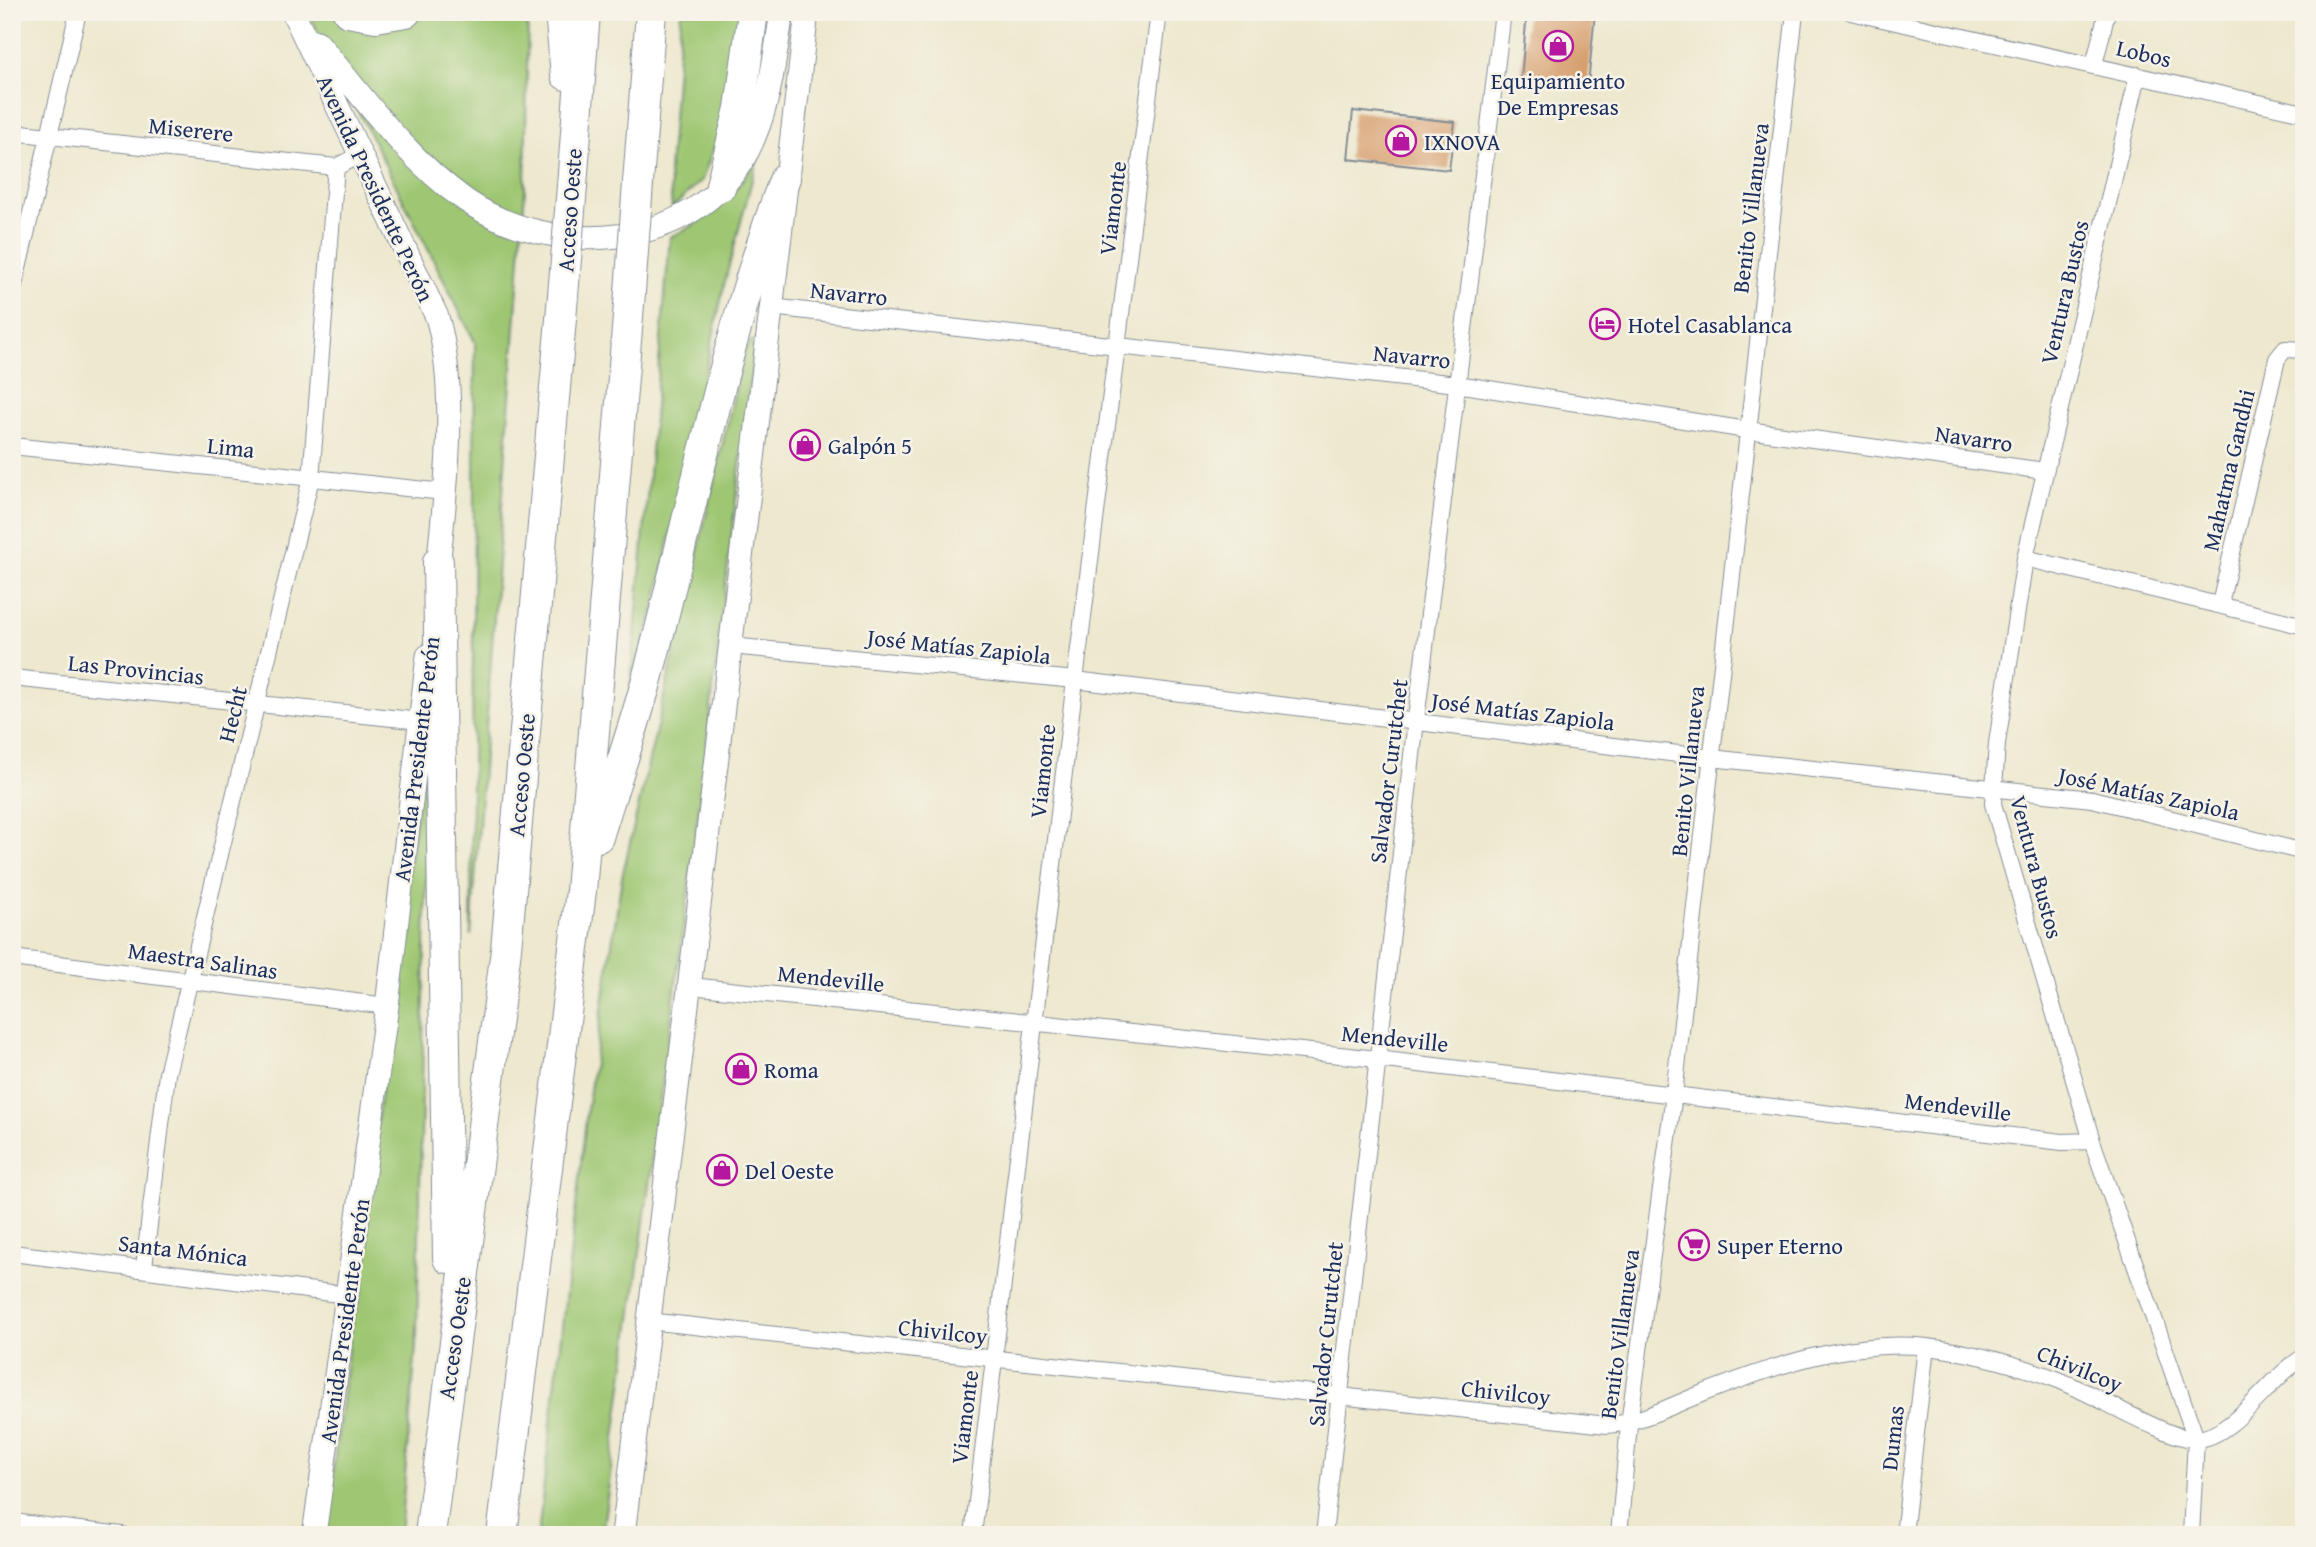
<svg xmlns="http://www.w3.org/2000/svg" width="2316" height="1547" font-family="'Gentium Book Plus',serif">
  <rect width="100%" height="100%" fill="#f7f3e8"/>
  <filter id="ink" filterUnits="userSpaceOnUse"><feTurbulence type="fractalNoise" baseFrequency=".0143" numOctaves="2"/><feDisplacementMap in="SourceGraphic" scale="14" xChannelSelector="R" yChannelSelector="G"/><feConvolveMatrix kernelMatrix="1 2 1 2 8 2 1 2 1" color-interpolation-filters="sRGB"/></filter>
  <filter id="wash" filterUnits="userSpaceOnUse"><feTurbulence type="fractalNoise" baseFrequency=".00686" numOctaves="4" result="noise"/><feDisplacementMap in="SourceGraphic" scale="28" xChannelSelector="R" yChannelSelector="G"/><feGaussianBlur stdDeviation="1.57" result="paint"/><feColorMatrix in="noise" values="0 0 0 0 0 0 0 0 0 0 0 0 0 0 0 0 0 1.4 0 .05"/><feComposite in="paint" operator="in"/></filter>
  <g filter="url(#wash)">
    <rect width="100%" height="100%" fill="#ede8ce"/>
    <path fill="#9fc773" stroke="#5d7b68" stroke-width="2" d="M308,12H528L525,189L471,936L475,342Z
      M681,12H754L735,39L722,124L702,180L672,208L669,172Z
      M759,154L725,281L657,598L630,690L670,237C709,221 739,191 759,154Z
      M752,340L755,341L693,856L602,1535H538L587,1110L622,877L744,352Z
      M422,767L427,851L417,1334L400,1535H325Z"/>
    <g id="blocks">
      <path fill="#d69d6c" d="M1527,12H1595L1588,85L1521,79Z
        M1353,111L1455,122L1449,170L1348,159Z"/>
    </g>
  </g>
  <g filter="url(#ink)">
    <use href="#blocks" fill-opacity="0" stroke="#848c96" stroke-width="2"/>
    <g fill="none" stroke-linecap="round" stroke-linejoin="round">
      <g stroke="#848c96" stroke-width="18">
        <path id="street" d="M1851,12L2304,113
          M2094,65L2107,12
          M2138,75L2025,558L1997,743L1993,804L2092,1141L2196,1439L2191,1535
          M12,132L336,167L362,154
          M12,294L78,12
          M771,307L1457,384L1747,430L2045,471
          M12,446L444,492
          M2025,558L2304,626
          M2220,604L2277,359L2285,349L2304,350
          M731,646L1075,680L1711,758L2092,799L2304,852
          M12,678L421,721
          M12,958L387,1006
          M691,986L1377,1059L2062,1142L2092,1141
          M12,1253L347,1295
          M144,1267L167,1074L311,478L336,167
          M648,1321L1607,1425C1640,1423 1670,1406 1701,1394C1773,1366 1850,1339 1927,1347C1971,1352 2015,1364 2056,1379C2089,1391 2168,1440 2196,1439C2234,1438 2270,1376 2304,1357
          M12,1522L122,1535
          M973,1535L1075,680L1159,12
          M1324,1535L1416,720L1503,12
          M1619,1535L1629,1424L1674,1094L1795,12
          M1904,1535L1926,1347"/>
      </g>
      <g stroke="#848c96" stroke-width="25">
        <path id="secondary" d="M293,12L437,317C459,392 445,498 437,577
          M317,42C363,97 406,158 465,200C552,260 696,252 748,150C770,107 774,60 782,12
          M314,1535L387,1006L428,656
          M623,1535L807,12"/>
      </g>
      <g stroke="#848c96" stroke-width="32">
        <path id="highway" d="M348,12L376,17L406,12
          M560,12L566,75
          M638,183L651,12
          M572,186L585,12
          M721,186L740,108L753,12
          M438,562L448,1258
          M598,837C613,788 630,739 644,690C691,519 722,344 785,178
          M430,1535L506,949L563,296
          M502,1535L581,891L630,292"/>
      </g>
      <use href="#street" stroke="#fff" stroke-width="16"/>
      <use href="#secondary" stroke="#fff" stroke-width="23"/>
      <use href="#highway" stroke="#fff" stroke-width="30"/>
      <g stroke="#848c96" stroke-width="32" stroke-linecap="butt">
        <path id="highway-bridge" d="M630,292L638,183
          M563,296L572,186"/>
      </g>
      <use href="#highway-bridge" stroke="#fff" stroke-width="30"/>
    </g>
  </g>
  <defs>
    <g id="shop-ring" transform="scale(1.575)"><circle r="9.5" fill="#f7f3e8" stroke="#b5179e" stroke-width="1.5"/><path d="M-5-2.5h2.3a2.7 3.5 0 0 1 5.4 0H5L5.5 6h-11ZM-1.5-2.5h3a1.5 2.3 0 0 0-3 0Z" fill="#b5179e"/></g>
    <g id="hotel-ring" transform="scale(1.575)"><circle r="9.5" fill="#f7f3e8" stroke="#b5179e" stroke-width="1.5"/><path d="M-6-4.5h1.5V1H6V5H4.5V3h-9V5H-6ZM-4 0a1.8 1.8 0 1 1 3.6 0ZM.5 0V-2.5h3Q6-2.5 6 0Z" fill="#b5179e"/></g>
    <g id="supermarket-ring" transform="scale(1.575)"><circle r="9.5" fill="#f7f3e8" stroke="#b5179e" stroke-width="1.5"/><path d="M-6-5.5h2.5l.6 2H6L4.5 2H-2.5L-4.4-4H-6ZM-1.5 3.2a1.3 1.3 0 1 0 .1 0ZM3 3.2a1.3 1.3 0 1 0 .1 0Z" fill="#b5179e"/></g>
  </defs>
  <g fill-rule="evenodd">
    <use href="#shop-ring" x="1558" y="46"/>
    <use href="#shop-ring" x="1401" y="141"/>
    <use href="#hotel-ring" x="1605" y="324"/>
    <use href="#shop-ring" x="805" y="445"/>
    <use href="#shop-ring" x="741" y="1069"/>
    <use href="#shop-ring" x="722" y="1170"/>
    <use href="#supermarket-ring" x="1694" y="1245"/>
  </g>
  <g text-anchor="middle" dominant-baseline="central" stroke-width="5" stroke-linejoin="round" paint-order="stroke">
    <g font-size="23" fill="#1b2f5e" stroke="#f7f3e8">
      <text transform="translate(2144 53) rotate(13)">Lobos</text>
      <text transform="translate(191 129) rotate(6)">Miserere</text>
      <text transform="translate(376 188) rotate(65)">Avenida Presidente Perón</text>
      <text transform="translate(1112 208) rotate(-83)">Viamonte</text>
      <text transform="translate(1750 208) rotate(-83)">Benito Villanueva</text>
      <text transform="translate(569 210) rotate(-86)">Acceso Oeste</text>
      <text transform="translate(2064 292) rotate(-77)">Ventura Bustos</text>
      <text transform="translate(849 293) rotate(6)">Navarro</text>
      <text transform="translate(1412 356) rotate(6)">Navarro</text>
      <text transform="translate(1974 438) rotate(8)">Navarro</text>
      <text transform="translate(231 447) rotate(6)">Lima</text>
      <text transform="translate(2228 470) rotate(-77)">Mahatma Gandhi</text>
      <text transform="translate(959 646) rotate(6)">José Matías Zapiola</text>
      <text transform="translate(136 669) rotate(6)">Las Provincias</text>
      <text transform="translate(1523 711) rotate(7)">José Matías Zapiola</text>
      <text transform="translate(232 714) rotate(-76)">Hecht</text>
      <text transform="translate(416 759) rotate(-83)">Avenida Presidente Perón</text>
      <text transform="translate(1042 771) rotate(-84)">Viamonte</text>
      <text transform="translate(1388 771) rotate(-83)">Salvador Curutchet</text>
      <text transform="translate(1687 771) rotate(-84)">Benito Villanueva</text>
      <text transform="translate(521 775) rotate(-85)">Acceso Oeste</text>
      <text transform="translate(2149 793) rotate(12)">José Matías Zapiola</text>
      <text transform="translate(2037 867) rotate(75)">Ventura Bustos</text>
      <text transform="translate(203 960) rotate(8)">Maestra Salinas</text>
      <text transform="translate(831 978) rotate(6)">Mendeville</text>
      <text transform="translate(1395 1038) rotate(6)">Mendeville</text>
      <text transform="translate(1958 1106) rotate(7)">Mendeville</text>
      <text transform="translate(183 1250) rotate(7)">Santa Mónica</text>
      <text transform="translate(344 1321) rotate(-82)">Avenida Presidente Perón</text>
      <text transform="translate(943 1331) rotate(6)">Chivilcoy</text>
      <text transform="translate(1325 1334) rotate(-84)">Salvador Curutchet</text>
      <text transform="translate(1619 1334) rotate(-82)">Benito Villanueva</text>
      <text transform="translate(454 1338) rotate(-82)">Acceso Oeste</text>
      <text transform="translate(2080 1368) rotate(22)">Chivilcoy</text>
      <text transform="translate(1506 1392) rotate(6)">Chivilcoy</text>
      <text transform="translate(964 1417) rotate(-83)">Viamonte</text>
      <text transform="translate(1892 1438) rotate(-84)">Dumas</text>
    </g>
    <g font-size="23" fill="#1b2f5e" stroke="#f7f3e8" text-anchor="start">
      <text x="1558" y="80" text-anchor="middle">Equipamiento<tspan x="1558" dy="26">De Empresas</tspan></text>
      <text x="1424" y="141">IXNOVA</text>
      <text x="1628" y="324">Hotel Casablanca</text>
      <text x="828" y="445">Galpón 5</text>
      <text x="764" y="1069">Roma</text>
      <text x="745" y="1170">Del Oeste</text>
      <text x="1717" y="1245">Super Eterno</text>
    </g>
  </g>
  <rect width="2316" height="1547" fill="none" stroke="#f7f3e8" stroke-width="42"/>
</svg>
